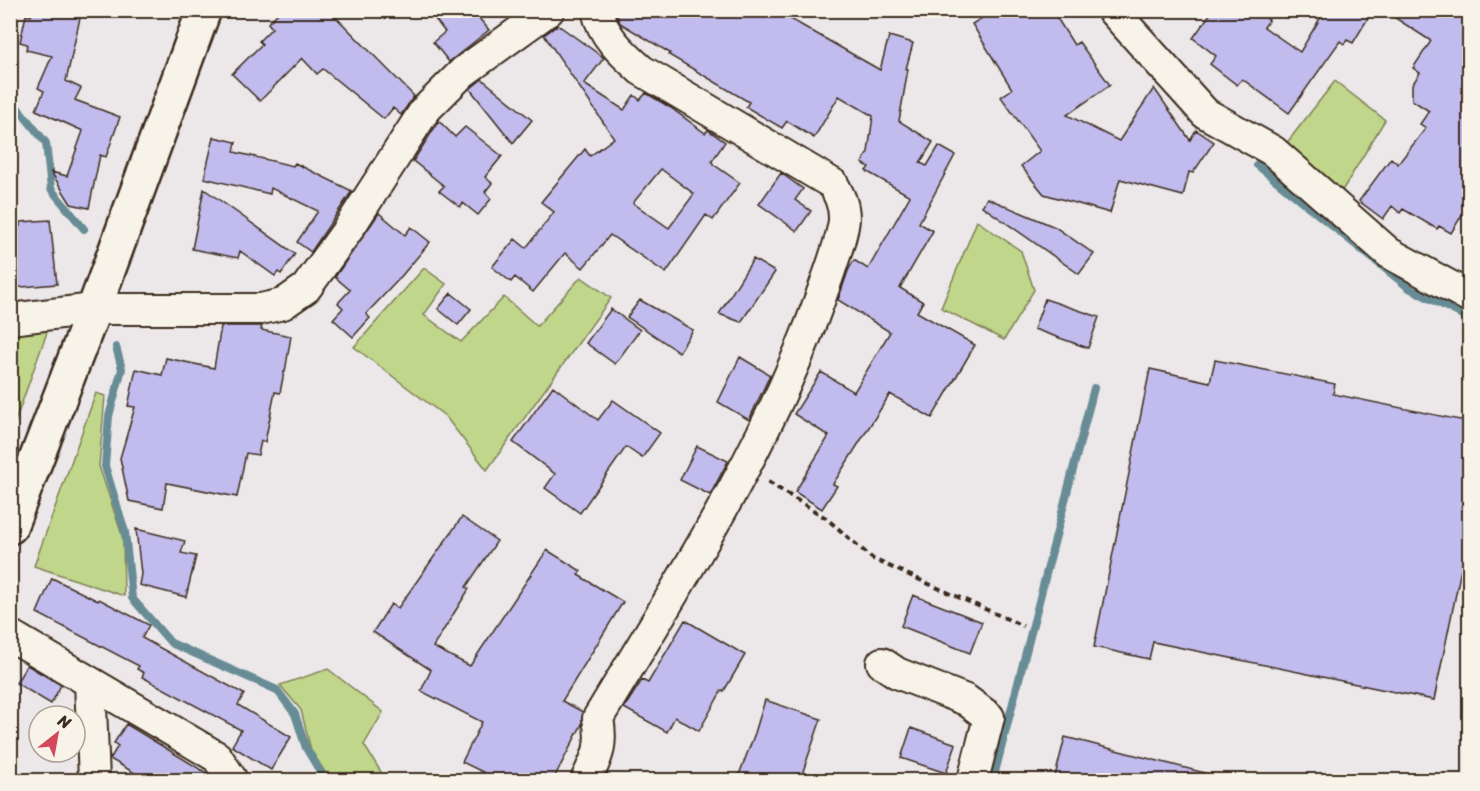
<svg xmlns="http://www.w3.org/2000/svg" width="1480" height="791" font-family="Sriracha,sans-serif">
  <rect width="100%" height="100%" fill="#ece8e9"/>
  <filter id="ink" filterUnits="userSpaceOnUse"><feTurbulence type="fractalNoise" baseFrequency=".0167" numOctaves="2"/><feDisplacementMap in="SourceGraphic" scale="12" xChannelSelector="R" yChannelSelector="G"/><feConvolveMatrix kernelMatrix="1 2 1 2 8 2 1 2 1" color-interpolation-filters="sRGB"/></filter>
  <g filter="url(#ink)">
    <path fill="#c0d68b" stroke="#7e8054" stroke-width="1.5" d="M1335,81L1385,120L1337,199L1282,149Z
      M977,221L1021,251L1034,290L1004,340L941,308Z
      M424,268L446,284L424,315L461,342L504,297L537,326L581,277L611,298L487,470L445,416L354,347Z
      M50,324L11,433V330Z
      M96,393L105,396L99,466L123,538L124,596L34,566Z
      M328,669L383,712L364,745L386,780H330L311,750L301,710L280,685Z"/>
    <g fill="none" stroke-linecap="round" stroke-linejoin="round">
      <path stroke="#678c95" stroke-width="8" d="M10,19L14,10
        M10,91L17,107L46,143L51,189L84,229
        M1257,165L1409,288L1470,319
        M116,347L122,369L109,416L105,466L125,532L132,598L171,643L277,690L295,714L306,748L325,780
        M993,780L1094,388"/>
    </g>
    <path fill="#c1bced" stroke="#3b2a1e" stroke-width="1.5" fill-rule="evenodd" d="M34,10H50L80,18L66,81L81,88L75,100L120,117L106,157L100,155L89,208L71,204L51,172L67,176L83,131L36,110L44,91L38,88L52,56L26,50L27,44L20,42L26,15L31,16Z
      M281,10H329L414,96L401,115L393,108L384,119L323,69L317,74L302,58L260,101L232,74L262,44L259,41L272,28L268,23Z
      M428,10L473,11L489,30L449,62L433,42L445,32Z
      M615,10H775L880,70L889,36L913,43L906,69H908L899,121L933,142L920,163L927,166L939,146L955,155L919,223L933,231L900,288L923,302L917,312L975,345L932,418L890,394L833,484L837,486L822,509L795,492L829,436L794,414L821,372L854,392L890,332L838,300L848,271L854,260L868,269L910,196L866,171L869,167L862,163L868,152L873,116L839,96L814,138L787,121L782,128L746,107L749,102L669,55L670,53L620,23Z
      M995,10H1052L1074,45L1079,42L1110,85L1067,115L1119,141L1154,88L1190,140L1196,130L1214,142L1193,173L1189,172L1183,196L1120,179L1110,213L1044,194L1021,166L1040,151L1001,97L1012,89L972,24Z
      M1213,10H1255L1269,20L1264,27L1300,52L1325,10H1373L1353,43L1347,40L1344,44L1340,41L1289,113L1242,79L1237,85L1210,64L1216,56L1193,38Z
      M1383,10H1470V202L1451,233L1439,226L1437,229L1403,209L1400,213L1392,206L1383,219L1359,201L1391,158L1398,164L1426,128L1420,124L1429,111L1412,100V85L1420,73L1413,68L1431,41Z
      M558,25L604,58L584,84L624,110L634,95L640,100L646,93L671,108L705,133L708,130L725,142L712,161L713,164L740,183L713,220L706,215L666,273L610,235L583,268L565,253L533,292L515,277L511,282L492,267L515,239L526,248L554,212L541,202L585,149L590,156L614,138L544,35ZM661,169L694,194L669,228L633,203Z
      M482,79L532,120L513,143L470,89Z
      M439,121L455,137L465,127L502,156L485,177L492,183L485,192L491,199L478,215L463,203L460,207L439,191L444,186L413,161Z
      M214,137L236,142L234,152L293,166L295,163L352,191L311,252L297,242L318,211L271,188L270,194L204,178Z
      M781,173L803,189L795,200L811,211L797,231L759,204Z
      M204,189L295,254L281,274L278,272L275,276L240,251L238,258L192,249Z
      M987,198L1055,227L1094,254L1079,274L982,206Z
      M379,213L405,235L411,227L430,242L399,279L366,314L370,318L353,337L333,319L343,308L338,303L350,290L335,277Z
      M50,220L57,284L10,288V227L20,226V222Z
      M753,259L775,272L741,322L719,314Z
      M451,293L471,309L458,325L438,309Z
      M1045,299L1099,317L1088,348L1034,329Z
      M640,300L693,330L679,352L627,317Z
      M611,309L640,330L615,364L586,343Z
      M221,326H262L261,330L291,336L285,372H284L280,393L275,392L265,442L261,441L258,455L246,453L237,497L167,483L163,508L129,501L120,458L135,407L128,406L136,369L162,375L166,358L214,368Z
      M740,357L770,375L749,420L718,402Z
      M1215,360L1335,384L1333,394L1470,422V526L1434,700L1153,642L1149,659L1094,647L1150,369L1210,382Z
      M553,386L598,420L613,400L660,433L642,458L626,447L580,513L545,488L555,474L513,442Z
      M697,446L728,461L710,495L680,480Z
      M462,517L497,541L466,587L469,589L433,647L470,666L547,550L581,571L578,575L623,602L562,701L583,712L582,724L553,780H499L462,762L482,722L421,691L431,670L373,632L391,604L398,608Z
      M136,529L185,541L181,553L196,556L186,597L139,585L141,574Z
      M52,578L98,601L99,599L149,625L142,638L244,694L238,705L291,737L271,770L232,746L241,730L142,677L144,673L137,669L139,666L37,613Z
      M913,595L982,622L970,653L901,626Z
      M685,620L745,655L724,691L722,690L699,731L675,717L667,732L624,708L642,680L648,683Z
      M27,665L61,685L51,704L16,683Z
      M765,700L821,719L800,780H737L755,733Z
      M126,724L208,774L212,780H147L110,759L118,746L114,743Z
      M911,728L956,744L946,773L901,758Z
      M1065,737L1205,773L1204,780H1054Z"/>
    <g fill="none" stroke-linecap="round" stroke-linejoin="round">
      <g stroke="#3b2a1e" stroke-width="34">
        <path id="minor" d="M1112,10L1205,113L1273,151L1389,253L1470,297
          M10,319L94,309H261L283,304L306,288L347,231L425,110L463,72L549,10
          M10,635L217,757L232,780
          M882,663L897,673L966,700L989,717L973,780
          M90,682L94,780
          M586,780C598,756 603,745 598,718C680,582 768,446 821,296C827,279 844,234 844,218C844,204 839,195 833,184L641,70C622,53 602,35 597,10"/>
      </g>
      <g stroke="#3b2a1e" stroke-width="38">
        <path id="tertiary" d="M10,527L94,309L204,10"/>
      </g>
      <path stroke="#3b2a1e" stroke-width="4" stroke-dasharray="6 4.5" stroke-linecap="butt" d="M768,482L826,518L873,559L1023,626"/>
      <use href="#minor" stroke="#f7f3e8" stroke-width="30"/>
      <use href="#tertiary" stroke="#f7f3e8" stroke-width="33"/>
    </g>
  </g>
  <rect width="1480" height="791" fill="none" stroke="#f7f3e8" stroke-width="36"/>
  <rect x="18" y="18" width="1444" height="755" fill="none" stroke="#3b2a1e" stroke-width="2" filter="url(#ink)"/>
  <g transform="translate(57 734) rotate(31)"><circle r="28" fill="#f7f3e8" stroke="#aca397" stroke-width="1.5"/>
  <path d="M0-4.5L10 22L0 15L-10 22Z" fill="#d1495b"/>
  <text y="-9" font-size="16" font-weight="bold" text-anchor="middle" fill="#3b2a1e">N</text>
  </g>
</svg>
